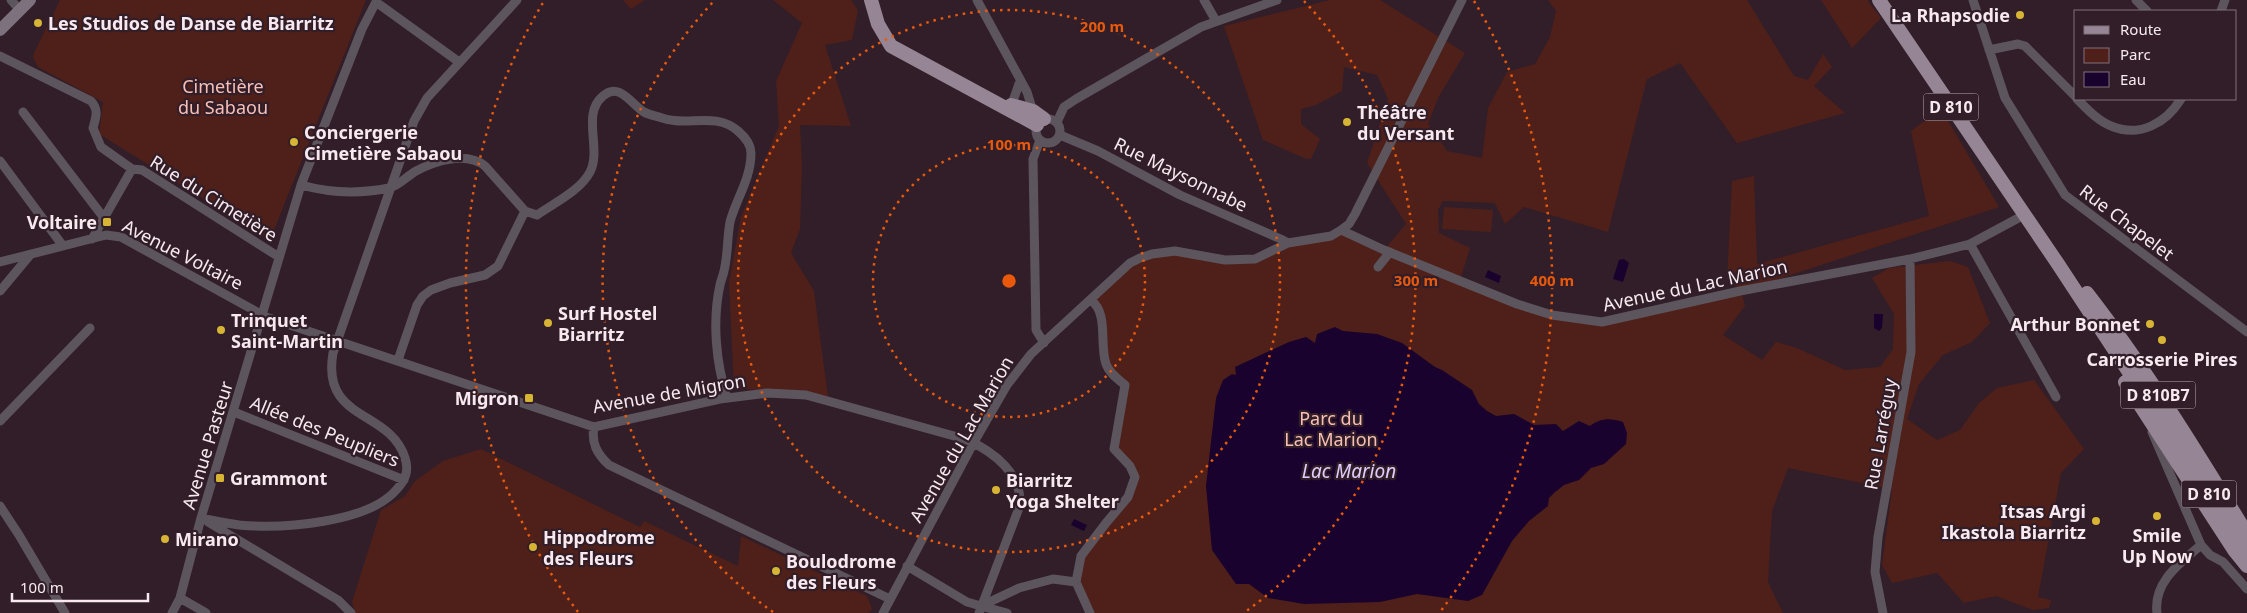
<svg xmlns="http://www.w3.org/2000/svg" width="2247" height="613" font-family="'Noto Sans',sans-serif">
  <rect width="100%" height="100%" fill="#311e28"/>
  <path fill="#4f201a" d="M60,0H366L270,240L99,134L103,102L38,67L33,58L34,53Z
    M623,0H645L631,9Z
    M773,0H851L858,10L852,40L825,45L851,126L800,125L802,165L800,229L791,253L814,291L828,397L790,390L734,389L729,283L741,217L779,126L776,81L802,23Z
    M1330,0H1380L1465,53L1438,98L1428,124L1447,151L1482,158L1488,108L1507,72L1535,64L1550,37L1556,11L1548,0H1747L1794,76L1808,80L1823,54L1832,67L1814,86L1845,113L1737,143L1680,63L1647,79L1608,232L1524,207L1505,224L1495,203L1443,201L1438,210L1439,233L1470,248L1460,280L1517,304L1602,322L1740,290L1727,279L1732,181L1754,176L1757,264L1929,216L1911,131L1941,109L1999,207L1741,291L1745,306L1723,335L1762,360L1776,342L1797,348L1845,370L1880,367L1893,349L1894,314L1872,278L1889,268L1950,261L1968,267L1990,323L1972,342L1943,355L1919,384L1907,419L1937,440L1960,430L1979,403L1997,388L2034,380L2084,449L2061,473L2038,597L2051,600L2049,608L2033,610L1996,596L1964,603L1937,573L1892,583L1882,565L1892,489L1788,468L1772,511L1768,582L1783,613H1090L1076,582L1081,556L1128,497L1135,477L1114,449L1125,385L1106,366L1101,313L1091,300L1130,263L1163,252L1225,260L1271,253L1341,230L1384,250L1406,224L1367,163L1388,99L1377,75L1344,67L1342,91L1316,105L1301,109V124L1320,139L1311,159L1304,158L1263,140L1224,26Z
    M1821,0H1867L1881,18L1852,48Z
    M1444,207L1493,210L1491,232L1442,229Z
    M481,449L640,527L644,521L738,566L741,536L867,596L872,609L869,613H355L352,602L381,510L405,496L415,481L443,461Z"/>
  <path fill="#19022d" d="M1619,260L1624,259L1629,263L1623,282L1613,279Z
    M1488,270L1501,276L1499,283L1485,277Z
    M1874,314H1883L1882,328L1879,331L1874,328Z
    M1335,327L1343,331L1377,334L1402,343L1435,367L1442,370L1472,390L1479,404L1487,411L1496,416L1514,414L1534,425L1556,424L1563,431L1579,421L1590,426C1601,418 1610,418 1623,422L1627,433L1626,444L1604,464L1591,468L1579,480L1564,485L1554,493L1549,498L1548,506L1529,521L1512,541L1482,595L1468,601L1417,594L1380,602L1304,604L1268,598L1249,584H1236L1212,550L1206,486L1216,398L1223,380L1232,374L1236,375L1235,367L1289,342L1306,337L1315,343L1317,334Z
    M1074,519L1087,525L1084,531L1071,525Z"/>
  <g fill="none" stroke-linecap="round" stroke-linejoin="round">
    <path stroke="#5d555d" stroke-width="9" d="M11,0L19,9
      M977,0L1027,92L1033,111
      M1204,0L1216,21
      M1973,0L2005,98L2065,195L2247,332
      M2136,0L2147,11
      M376,2L459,62
      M2221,11L2225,0
      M1989,50L2018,44L2025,46L2076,97
      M0,56L91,101C99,110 96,117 93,128L101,147L132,169L142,170L279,257
      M2077,99C2087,109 2098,121 2111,126C2140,138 2166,123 2181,99
      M1014,109L1013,101L1020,81
      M23,112L104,218
      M1036 131a12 12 0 1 1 24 0a12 12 0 1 1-24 0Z
      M1057,122L1064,107L1076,99L1201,27L1277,0
      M1060,135L1098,151L1180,195L1283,240L1288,243
      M1040,140L1033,159L1036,330L1044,343
      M0,161L63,246
      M301,185C330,193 360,194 389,188C399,186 407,176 416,171C435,161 466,151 485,166L525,211L537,215C554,203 580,191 590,172C602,149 581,114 603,96C619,81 632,105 644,112C649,115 656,116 662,118C687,127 715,111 738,131C745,137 751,144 751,153C751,179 736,199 730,222C727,238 728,255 724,271C723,276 721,280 720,285C712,321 716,363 727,398
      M1341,230L1349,224L1355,214L1462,0
      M92,239L132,169
      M1970,244L2056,397
      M0,262L106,235L121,237L266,317L594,427L720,399L767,393L806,395L965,439C993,451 1025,475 1019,508L979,613
      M1378,267L1390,252
      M0,291L30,255
      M398,360L417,305L423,296L431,290L450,283L485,275L498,266L525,211
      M234,412L404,480
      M0,421L90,328
      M594,427C591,443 597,454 609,465L890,599
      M2152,432L2201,545L2210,555L2223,562L2247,589
      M0,506L19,535L65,613
      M201,518C214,521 226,523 239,525C282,529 369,523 397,489C406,479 409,470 405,458C390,409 321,422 333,353L414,121L427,98L517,0
      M208,522L338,600L351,613
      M907,566L967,602L981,606L1019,588L1053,579L1076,582
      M1076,582L1081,556L1106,523L1128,497L1135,477L1130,466L1114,449L1125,385C1118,379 1109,373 1106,364C1099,344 1109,314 1091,300
      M1076,582L1090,613
      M180,598L206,613
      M981,606L1007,613
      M172,613L180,598L201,518L301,185L362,29L377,0
      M883,613L974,442L1007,385L1031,354L1130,263L1140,258L1152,254L1175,251L1225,260L1255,259L1288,243L1331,236L1341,230L1384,250L1517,304L1552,315L1602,322L1740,291L1910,259L1970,244L2024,215
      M1883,613L1875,572L1878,537L1911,352L1910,259
      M2157,613C2153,582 2180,563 2201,545"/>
    <path stroke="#7d717d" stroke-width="12" d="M0,30L30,0"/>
    <path stroke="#958595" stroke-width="14" d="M871,0L878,24L891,46L1037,125
      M1879,0L2058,264L2247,552
      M1011,105L1033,111L1044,119
      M2087,293C2146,369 2197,452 2247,534
      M2125,382L2234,550L2247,566"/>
  </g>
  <g fill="none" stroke="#e8590c" stroke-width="2.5" stroke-dasharray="2.5 5">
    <circle cx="1009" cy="281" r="136"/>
    <circle cx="1009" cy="281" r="271"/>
    <path d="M773 612A407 407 0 0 1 714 1M1304 1A407 407 0 0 1 1245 612"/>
    <path d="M578 612A543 543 0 0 1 544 1M1474 1A543 543 0 0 1 1440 612"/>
  </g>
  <g fill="#d7b434" stroke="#311e28" stroke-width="2">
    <circle cx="2020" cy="15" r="5"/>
    <circle cx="38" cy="23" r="5"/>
    <circle cx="1347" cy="122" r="5"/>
    <circle cx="294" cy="142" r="5"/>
    <rect x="102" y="217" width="10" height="10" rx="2.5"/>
    <circle cx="548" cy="323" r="5"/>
    <circle cx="2150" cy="324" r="5"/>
    <circle cx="221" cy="330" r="5"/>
    <circle cx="2162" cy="340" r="5"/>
    <rect x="524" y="393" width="10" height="10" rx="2.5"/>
    <rect x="215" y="473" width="10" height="10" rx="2.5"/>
    <circle cx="996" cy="490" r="5"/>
    <circle cx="2157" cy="516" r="5"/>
    <circle cx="2096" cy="521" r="5"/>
    <circle cx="165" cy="539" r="5"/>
    <circle cx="533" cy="547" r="5"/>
    <circle cx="776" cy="571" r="5"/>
  </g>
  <g text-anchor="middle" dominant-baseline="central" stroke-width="4.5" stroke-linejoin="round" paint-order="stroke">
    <g fill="#311e28" stroke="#bcacb3" stroke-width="1">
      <rect x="1923.5" y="93.5" width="55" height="27" rx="4"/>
      <rect x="2120.5" y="381.5" width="75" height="27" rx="4"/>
      <rect x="2181.5" y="480.5" width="55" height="27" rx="4"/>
    </g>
    <g font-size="16" font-weight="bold" fill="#f7e9ef">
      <text x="1951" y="107">D 810</text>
      <text x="2158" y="395">D 810B7</text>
      <text x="2209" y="494">D 810</text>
    </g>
    <g font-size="18" font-weight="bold" fill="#f7e9ef" stroke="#311e28" text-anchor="start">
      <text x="2010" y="15" text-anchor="end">La Rhapsodie</text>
      <text x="48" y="23">Les Studios de Danse de Biarritz</text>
      <text x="1357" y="112">Théâtre<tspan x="1357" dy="21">du Versant</tspan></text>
      <text x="304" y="132">Conciergerie<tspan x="304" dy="21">Cimetière Sabaou</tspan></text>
      <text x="97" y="222" text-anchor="end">Voltaire</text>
      <text x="558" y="313">Surf Hostel<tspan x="558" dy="21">Biarritz</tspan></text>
      <text x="231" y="320">Trinquet<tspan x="231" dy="21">Saint-Martin</tspan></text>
      <text x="2140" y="324" text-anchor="end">Arthur Bonnet</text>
      <text x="2162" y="359" text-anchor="middle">Carrosserie Pires</text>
      <text x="519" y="398" text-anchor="end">Migron</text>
      <text x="230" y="478">Grammont</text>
      <text x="1006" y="480">Biarritz<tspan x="1006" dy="21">Yoga Shelter</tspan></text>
      <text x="2086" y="511" text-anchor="end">Itsas Argi<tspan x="2086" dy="21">Ikastola Biarritz</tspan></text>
      <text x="2157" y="535" text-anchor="middle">Smile<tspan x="2157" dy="21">Up Now</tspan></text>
      <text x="543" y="537">Hippodrome<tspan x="543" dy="21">des Fleurs</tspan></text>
      <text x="175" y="539">Mirano</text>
      <text x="786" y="561">Boulodrome<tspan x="786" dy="21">des Fleurs</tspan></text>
    </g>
    <g font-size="18" fill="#f8bfb5" stroke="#311e28">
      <text x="223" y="86">Cimetière<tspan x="223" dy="21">du Sabaou</tspan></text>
      <text x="1331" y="418">Parc du<tspan x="1331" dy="21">Lac Marion</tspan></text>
    </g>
    <g font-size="18" fill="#f7e9ef" stroke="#311e28">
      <text transform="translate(1181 174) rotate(26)">Rue Maysonnabe</text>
      <text transform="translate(214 198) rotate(32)">Rue du Cimetière</text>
      <text transform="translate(2127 222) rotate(37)">Rue Chapelet</text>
      <text transform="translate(183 254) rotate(27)">Avenue Voltaire</text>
      <text transform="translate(1695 285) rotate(-12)">Avenue du Lac Marion</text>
      <text transform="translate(669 393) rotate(-10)">Avenue de Migron</text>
      <text transform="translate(325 431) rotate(22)">Allée des Peupliers</text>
      <text transform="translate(1880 434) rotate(-80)">Rue Larréguy</text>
      <text transform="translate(961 439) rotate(-60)">Avenue du Lac Marion</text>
      <text transform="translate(207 445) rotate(-73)">Avenue Pasteur</text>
    </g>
    <g font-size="19" font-style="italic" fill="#e1cdfc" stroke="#311e28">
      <text x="1349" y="471">Lac Marion</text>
    </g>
  </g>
  <circle cx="1009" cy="281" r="8" fill="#e8590c" stroke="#311e28" stroke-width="2.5"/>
  <g font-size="15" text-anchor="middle" font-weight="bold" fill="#e8590c" stroke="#311e28" stroke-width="4.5" stroke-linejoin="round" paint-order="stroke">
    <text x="1102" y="32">200 m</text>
    <text x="1009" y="150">100 m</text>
    <text x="1416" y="286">300 m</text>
    <text x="1552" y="286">400 m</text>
  </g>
  <rect x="2074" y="10" width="162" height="90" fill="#311e28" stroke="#806f78"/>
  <rect x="2084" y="26" width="25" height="8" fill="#958595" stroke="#806f78"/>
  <text x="2120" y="35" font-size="15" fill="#f7e9ef">Route</text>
  <rect x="2084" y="48" width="25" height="15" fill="#4f201a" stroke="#806f78"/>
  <text x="2120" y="60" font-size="15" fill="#f7e9ef">Parc</text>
  <rect x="2084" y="72" width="25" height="15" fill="#19022d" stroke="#806f78"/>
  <text x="2120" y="85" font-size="15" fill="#f7e9ef">Eau</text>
  <path d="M12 593v8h136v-8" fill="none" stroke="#f7e9ef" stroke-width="2.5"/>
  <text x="20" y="593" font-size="15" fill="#f7e9ef" stroke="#311e28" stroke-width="4" paint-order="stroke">100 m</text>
</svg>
